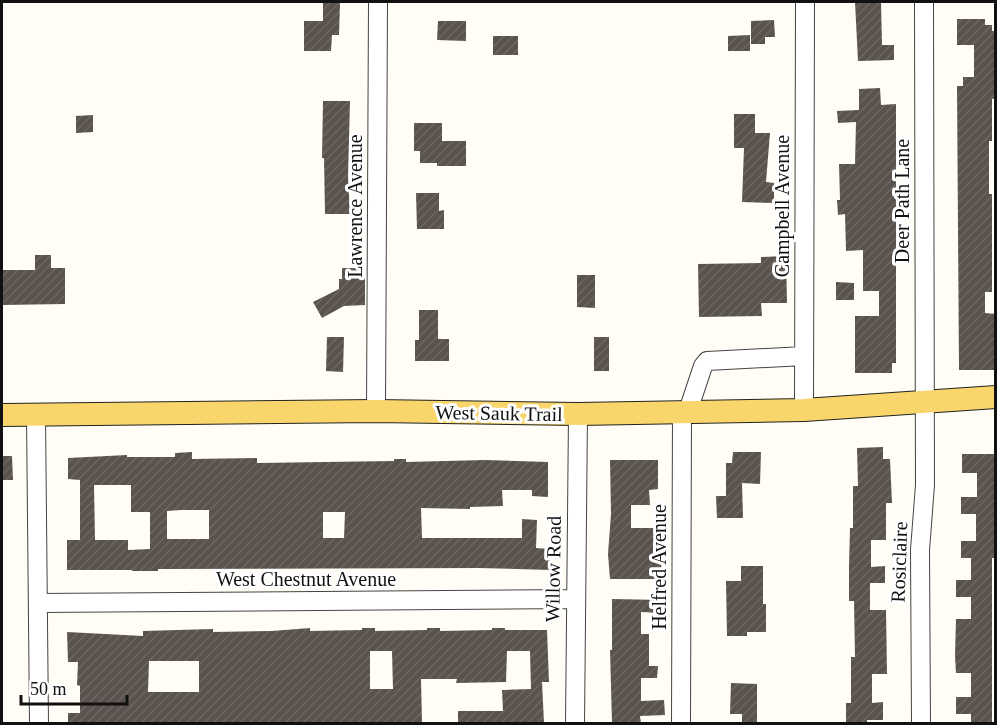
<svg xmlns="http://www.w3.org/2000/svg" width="997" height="725" font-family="Georgia,serif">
  <defs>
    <pattern id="building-hatch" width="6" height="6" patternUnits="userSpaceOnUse" patternTransform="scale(1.5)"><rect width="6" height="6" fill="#5a524d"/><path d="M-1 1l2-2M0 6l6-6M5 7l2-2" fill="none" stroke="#6d6662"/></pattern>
  </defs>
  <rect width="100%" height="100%" fill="#fffdf5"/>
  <path fill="url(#building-hatch)" fill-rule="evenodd" d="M323,2H340L339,35H332L331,51H304V21H323Z
    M855,2H881L882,45H894V60L858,61Z
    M957,19H985V25H992V31H996V98L992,99V141H989V194H992V292H985V313L996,314L995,370H959L957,86H963V77H974V45H957Z
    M774,20L775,37H765V44H751V21Z
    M438,21H466V41L437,40Z
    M750,35V51H728V36Z
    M493,36H518V55H493Z
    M880,88L881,105L896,104V363H892V373H855V316H879V291H863V250L846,251L845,214L838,215L837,200H840L839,164H855L856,122L838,123L837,111L859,110V89Z
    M323,101H350L348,177L350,214H325L324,158H322Z
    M734,114H755V133H770L766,182L774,183V203L742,202L744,148H734Z
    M93,115V132L76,133V116Z
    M414,123H442V141H466V166H437V163H420V151H414Z
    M416,193H439V211L444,210V229H417Z
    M35,255H51V268H65V304L2,305V270H35Z
    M786,256L787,303H761L762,316L699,317L698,264L761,263V257Z
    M342,268H365V305L344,306L322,318L313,302L339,289V279H342Z
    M577,275H595V308L577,307Z
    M836,282L854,283V300H836Z
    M419,310H438V339H449V361H415V340H419Z
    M327,337H344L343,372L326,371Z
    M594,337H609V371H594Z
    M883,447V459H890L892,503H886V540H871V567L885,566V583H870V610H886L887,674H872V703L883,702V720H867V723H846V703H851V657H855L854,601H849V567L850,528H853V486H858L857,448Z
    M192,452V459L257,458V463L394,461V459H406V462L485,460L548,462V497L532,496V490H502L503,506L470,507V509L421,508L422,538H522V519L537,520L536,548L550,549V570L479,568L158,569V571H132V570H67V540H80V480L68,479V458L127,455V457H175V453ZM94,485H131V512H150V549L128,550V540H95ZM181,510H209V539H167V511ZM323,512H345L344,538H323Z
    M733,452H761L760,484L742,483L743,518H717L716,496H726V463H732Z
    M962,454H996V558H992V723H971V714H956V697H971V673H956L955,656L956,619H971V597H956V580H971V558H961V541H976V514H961V497H977V473H962Z
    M2,456H12L13,480H2Z
    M610,460H658V489L649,490L650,505H631V528H662L661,579H610L608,554L611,514Z
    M741,566H763V604H766V632H747V636H727L726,581H741Z
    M612,599L663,600L662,613L641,612V634H649V666H658L657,678H641V701L664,700L665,715L640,716L641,723H612L610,650H612Z
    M310,628V631L362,630V628H375V631L427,630V628H440V631L492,630V628H505V630H547L549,682H542L544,723H458V711H503L502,690L531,689L530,651H507L506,682L456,683L457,679H421L422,723H68V713H80V686L77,685L78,662H68L67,632L143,636V631L213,629V632L272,631ZM370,651H392L393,689H370ZM149,661H199V692H148Z
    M731,683L757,684V723H742V714H730Z"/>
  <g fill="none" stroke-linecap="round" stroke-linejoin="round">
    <g stroke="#444" stroke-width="20">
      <path id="minor" d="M804,410L805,2
        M376,411L378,2
        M688,411L703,366L707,361L804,356
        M36,414L39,724
        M38,603L575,599
        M575,724L578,414
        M681,724L682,411
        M921,724L920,550L925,485L924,2"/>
    </g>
    <g stroke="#222" stroke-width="24">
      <path id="major" d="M2,415L376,411L578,414L804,410L996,397"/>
    </g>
    <use href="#minor" stroke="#fff" stroke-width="18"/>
    <use href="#major" stroke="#f9d66b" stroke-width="22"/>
  </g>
  <g text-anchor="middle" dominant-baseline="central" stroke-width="6" stroke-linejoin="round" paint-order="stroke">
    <g font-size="20" fill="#111" stroke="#fff">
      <text transform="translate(902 201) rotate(-90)">Deer Path Lane</text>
      <text transform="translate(355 206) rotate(-90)">Lawrence Avenue</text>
      <text transform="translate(782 206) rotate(-90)">Campbell Avenue</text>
      <text transform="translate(499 413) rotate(1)">West Sauk Trail</text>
      <text transform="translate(899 562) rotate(-88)">Rosiclaire</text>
      <text transform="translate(659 567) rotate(-90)">Helfred Avenue</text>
      <text transform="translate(553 569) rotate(-89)">Willow Road</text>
      <text x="306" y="579">West Chestnut Avenue</text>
    </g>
  </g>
  <rect width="997" height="725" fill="none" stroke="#111111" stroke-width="6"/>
  <path d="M21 695v9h106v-9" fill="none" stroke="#111111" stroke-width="3"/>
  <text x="30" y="695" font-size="18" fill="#111111" stroke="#ffffff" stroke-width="4.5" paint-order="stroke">50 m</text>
</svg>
